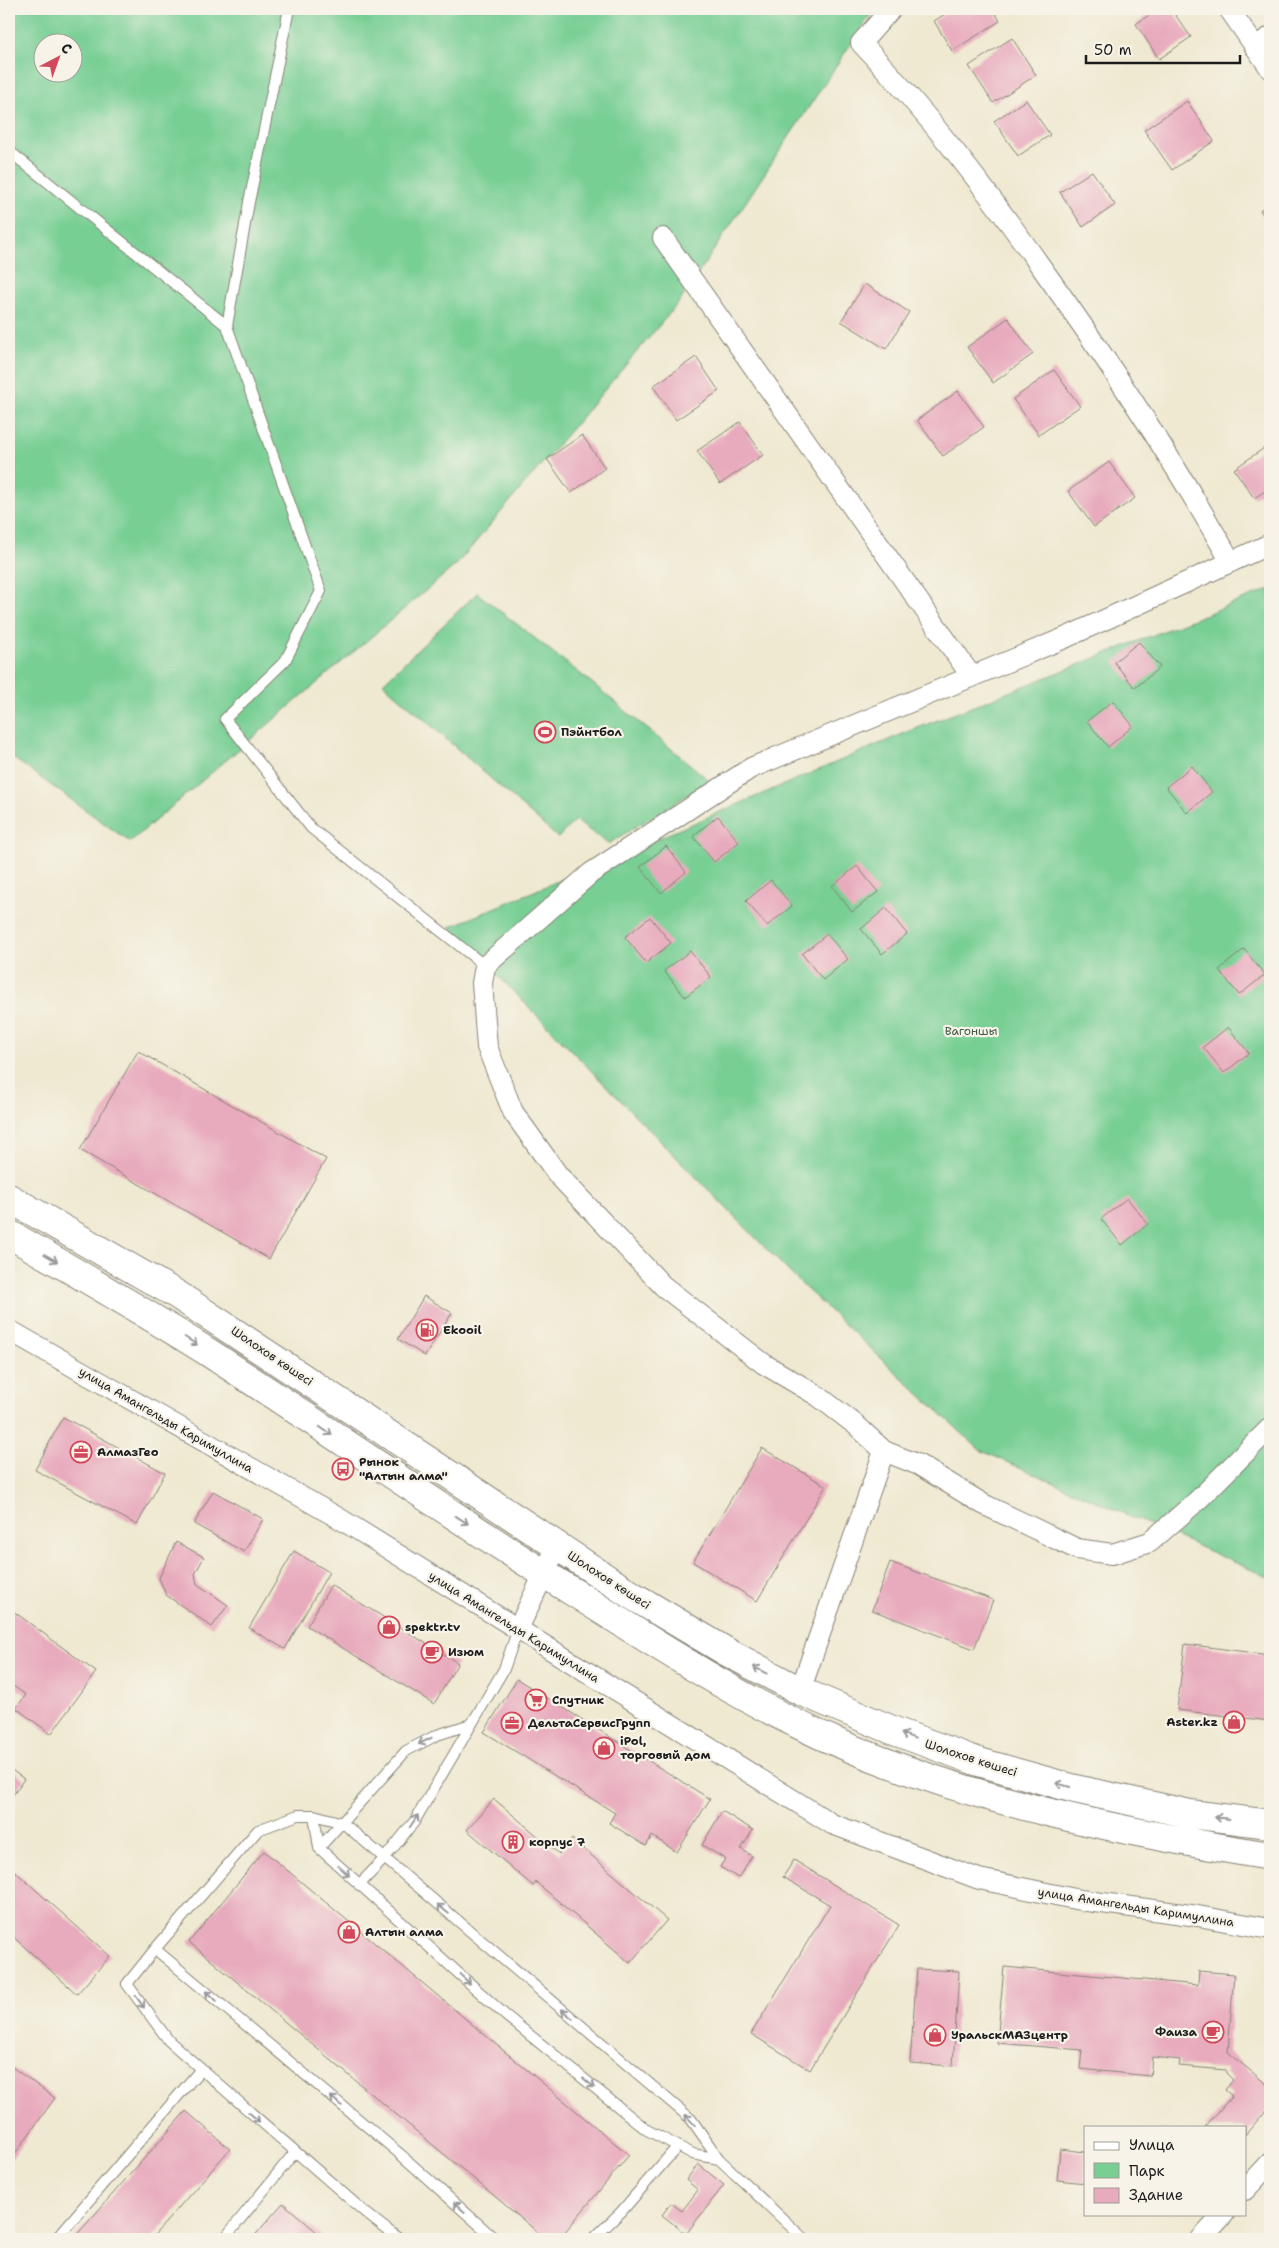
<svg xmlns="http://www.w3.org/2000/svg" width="1279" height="2248" font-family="'Shantell Sans',sans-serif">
  <rect width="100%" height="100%" fill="#f7f3e8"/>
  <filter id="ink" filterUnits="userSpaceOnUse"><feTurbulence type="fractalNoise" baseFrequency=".02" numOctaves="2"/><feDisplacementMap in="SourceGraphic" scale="10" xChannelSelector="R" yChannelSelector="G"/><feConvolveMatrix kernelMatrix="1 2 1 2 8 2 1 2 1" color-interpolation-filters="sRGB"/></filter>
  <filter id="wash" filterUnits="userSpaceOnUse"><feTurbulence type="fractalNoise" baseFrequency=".0096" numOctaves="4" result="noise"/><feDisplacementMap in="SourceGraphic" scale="20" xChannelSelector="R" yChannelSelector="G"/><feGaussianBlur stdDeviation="1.12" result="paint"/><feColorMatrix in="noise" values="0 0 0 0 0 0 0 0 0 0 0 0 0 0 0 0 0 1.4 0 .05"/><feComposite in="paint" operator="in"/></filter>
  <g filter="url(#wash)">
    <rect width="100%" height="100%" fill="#efe9d1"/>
    <path fill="#78cf94" stroke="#4a7658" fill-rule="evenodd" d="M9,9H874L680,301L457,564L130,842L9,755ZM42,42H72V72H42Z
      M1270,589V1578L980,1450L800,1283L450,927L905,733Z
      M477,593L592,683L710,781L608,844L575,820L558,838L383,683Z"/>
    <g id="blocks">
      <path fill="#e8aabd" d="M953,9H973L975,12L980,9H993L1000,21L952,51L934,21Z
        M1158,9H1171L1191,37L1159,59L1136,24Z
        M1012,38L1036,75L993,103L969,66Z
        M1026,100L1050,135L1018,156L994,121Z
        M1187,101L1214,141L1172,170L1144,130Z
        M1092,171L1115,205L1083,227L1060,192Z
        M1270,203V225L1260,210Z
        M865,284L909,312L886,349L841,321Z
        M1008,318L1033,354L993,383L967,347Z
        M696,357L719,391L676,420L653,386Z
        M1054,370L1080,406L1039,435L1013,399Z
        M958,391L984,427L943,456L917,420Z
        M740,422L763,455L720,484L697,451Z
        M582,435L605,468L571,493L547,459Z
        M1270,444V488L1254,498L1234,469Z
        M1109,462L1135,498L1094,527L1068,491Z
        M1139,642L1160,667L1135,688L1114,662Z
        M1113,701L1133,726L1108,747L1087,721Z
        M1192,766L1212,792L1187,813L1166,787Z
        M718,816L739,842L714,862L693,836Z
        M666,846L686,872L661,893L640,867Z
        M857,866L878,892L852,912L832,886Z
        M771,880L792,906L767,926L746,901Z
        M886,908L907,934L882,954L861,929Z
        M650,917L671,943L646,963L625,937Z
        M827,934L848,959L823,980L802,954Z
        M1244,949L1265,975L1239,995L1219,970Z
        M690,951L711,977L685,997L664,971Z
        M1228,1027L1249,1053L1224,1073L1203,1047Z
        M138,1051L326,1159L269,1259L80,1150Z
        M1127,1198L1148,1224L1122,1245L1101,1219Z
        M424,1296L452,1313L425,1356L398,1339Z
        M63,1417L165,1473L137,1525L35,1470Z
        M762,1448L826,1486L757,1601L693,1562Z
        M213,1491L263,1519L244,1552L194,1524Z
        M176,1542L204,1557L195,1574L197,1584L228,1605L212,1627L166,1595L159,1578Z
        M294,1551L329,1572L285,1649L249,1628Z
        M890,1562L993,1600L974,1649L872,1610Z
        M331,1585L458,1663L434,1704L307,1626Z
        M9,1608L96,1672L51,1734L16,1708L26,1695L9,1683Z
        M1185,1644L1270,1655V1721L1177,1710Z
        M517,1679L710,1799L677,1852L652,1836L646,1846L609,1823L615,1813L484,1732Z
        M9,1768L24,1779L9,1801Z
        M494,1799L559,1854L572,1839L667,1920L630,1963L536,1882L533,1886L467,1830Z
        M722,1811L753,1830L741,1849L752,1856L738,1878L720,1867L725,1859L702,1845Z
        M264,1851L629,2155L559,2239H546L189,1942Z
        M794,1860L899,1925L810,2070L751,2034L830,1905L783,1877Z
        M9,1866L110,1956L77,1994L9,1933Z
        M1004,1967L1198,1985L1199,1971L1234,1974L1228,2052L1270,2087V2106L1245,2135V2127H1205L1232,2096L1225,2090L1233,2080L1226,2073V2070L1179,2066L1180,2060L1152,2057L1150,2076L1080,2069L1082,2050L997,2043Z
        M917,1969L959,1971L953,2066L910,2063Z
        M9,2065L55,2098L9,2162Z
        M186,2111L230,2149L151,2239H73Z
        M1060,2149L1085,2152V2183L1057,2180Z
        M698,2164L724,2185L686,2234L662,2215L671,2203L682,2211L698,2190L686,2180Z
        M283,2203L325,2239H262L256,2234Z"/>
    </g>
  </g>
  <g filter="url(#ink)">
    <use href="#blocks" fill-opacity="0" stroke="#868276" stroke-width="1"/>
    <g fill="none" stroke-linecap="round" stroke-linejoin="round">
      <g stroke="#868276" stroke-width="12">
        <path id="lane" d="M9,151L227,326L321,591L285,661L225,719L311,828L485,966
          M227,326L249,202L289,9
          M314,1815L319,1848L505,2015L647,2130L693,2154L719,2159
          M319,1848L406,1751L437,1735L471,1724
          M359,1885L384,1859L414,1822L504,1669L518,1629
          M155,1949L400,2154L495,2239
          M56,2239L201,2069
          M224,2239L295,2152
          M399,2239L367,2214L169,2041L127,1984L155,1949L258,1830L298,1815H314L343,1823L691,2119L719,2159L804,2239
          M593,2239L621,2212L677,2147"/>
      </g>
      <g stroke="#868276" stroke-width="22">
        <path id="street" d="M891,9L861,43C927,112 984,187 1039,264C1108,360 1173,459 1231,562
          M1229,9L1270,68
          M1255,47L1270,37
          M663,238L972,677
          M9,1330L342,1520L832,1824L979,1879L1080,1900L1198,1916L1270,1929
          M884,1451L919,1465L983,1504L1077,1549L1112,1554L1150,1542L1198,1500L1270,1428
          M518,1629L557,1546
          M800,1691L884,1451L856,1425L818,1396L764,1364L663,1286L558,1175L513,1112L487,1047L482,983L485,966L591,873L751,768L1067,637L1270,544
          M1245,2190L1270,2163
          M1201,2239L1224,2214"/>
      </g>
      <g stroke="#868276" stroke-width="30">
        <path id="highway" d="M9,1198L176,1294L633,1596L727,1652L800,1691L897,1732L979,1762L1075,1789L1190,1814L1270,1824
          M9,1234C77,1273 145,1312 211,1354C331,1432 448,1514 570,1590C656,1644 742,1701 836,1742C974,1802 1122,1832 1270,1856"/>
      </g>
      <use href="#lane" stroke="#fff" stroke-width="10"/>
      <use href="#street" stroke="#fff" stroke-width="20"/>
      <use href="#highway" stroke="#fff" stroke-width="28"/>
    </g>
    <defs><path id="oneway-shaft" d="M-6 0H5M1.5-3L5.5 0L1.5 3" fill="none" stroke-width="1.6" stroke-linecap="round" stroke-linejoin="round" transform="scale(1.25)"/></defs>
    <g stroke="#999">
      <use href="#oneway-shaft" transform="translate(51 1258) rotate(30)"/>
      <use href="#oneway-shaft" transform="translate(191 1341) rotate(32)"/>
      <use href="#oneway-shaft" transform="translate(326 1431) rotate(34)"/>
      <use href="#oneway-shaft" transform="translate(462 1520) rotate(33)"/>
      <use href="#oneway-shaft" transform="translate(760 1670) rotate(-152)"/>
      <use href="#oneway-shaft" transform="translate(908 1736) rotate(-160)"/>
      <use href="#oneway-shaft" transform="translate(425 1741) rotate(153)"/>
      <use href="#oneway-shaft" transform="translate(1063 1785) rotate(-165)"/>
      <use href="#oneway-shaft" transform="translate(1222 1818) rotate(-173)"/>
      <use href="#oneway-shaft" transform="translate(414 1821) rotate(-56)"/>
      <use href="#oneway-shaft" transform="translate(344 1871) rotate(43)"/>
      <use href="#oneway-shaft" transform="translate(443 1909) rotate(-140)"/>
      <use href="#oneway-shaft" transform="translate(465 1979) rotate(42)"/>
      <use href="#oneway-shaft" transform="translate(211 1996) rotate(-140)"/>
      <use href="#oneway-shaft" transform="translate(140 2002) rotate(54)"/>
      <use href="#oneway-shaft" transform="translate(567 2014) rotate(-140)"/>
      <use href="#oneway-shaft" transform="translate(589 2083) rotate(39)"/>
      <use href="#oneway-shaft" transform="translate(336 2101) rotate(-140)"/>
      <use href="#oneway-shaft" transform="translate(254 2117) rotate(41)"/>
      <use href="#oneway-shaft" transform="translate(690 2120) rotate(-132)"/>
      <use href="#oneway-shaft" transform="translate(459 2207) rotate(-138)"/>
    </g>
  </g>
  <defs>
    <g id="stadium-ring" transform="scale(1.125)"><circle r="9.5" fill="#f7f3e8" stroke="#d1495b" stroke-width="1.5"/><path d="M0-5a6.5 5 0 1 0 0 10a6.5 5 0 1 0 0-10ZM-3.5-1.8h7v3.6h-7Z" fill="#d1495b"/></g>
    <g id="fuel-ring" transform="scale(1.125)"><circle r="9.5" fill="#f7f3e8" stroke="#d1495b" stroke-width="1.5"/><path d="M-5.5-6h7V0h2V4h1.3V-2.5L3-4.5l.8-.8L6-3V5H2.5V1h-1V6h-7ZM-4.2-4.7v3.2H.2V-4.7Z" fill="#d1495b"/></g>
    <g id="office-ring" transform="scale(1.125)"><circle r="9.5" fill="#f7f3e8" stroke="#d1495b" stroke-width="1.5"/><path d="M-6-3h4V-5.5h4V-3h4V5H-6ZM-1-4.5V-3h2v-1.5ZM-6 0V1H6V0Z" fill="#d1495b"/></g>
    <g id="bus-ring" transform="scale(1.125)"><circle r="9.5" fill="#f7f3e8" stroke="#d1495b" stroke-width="1.5"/><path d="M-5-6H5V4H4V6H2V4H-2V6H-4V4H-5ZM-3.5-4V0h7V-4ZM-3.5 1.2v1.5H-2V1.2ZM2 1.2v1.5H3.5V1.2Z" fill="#d1495b"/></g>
    <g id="shop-ring" transform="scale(1.125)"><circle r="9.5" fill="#f7f3e8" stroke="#d1495b" stroke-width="1.5"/><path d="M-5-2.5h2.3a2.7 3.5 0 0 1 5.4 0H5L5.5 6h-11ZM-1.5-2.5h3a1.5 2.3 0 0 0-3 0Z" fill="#d1495b"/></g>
    <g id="cafe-ring" transform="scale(1.125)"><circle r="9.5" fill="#f7f3e8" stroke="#d1495b" stroke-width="1.5"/><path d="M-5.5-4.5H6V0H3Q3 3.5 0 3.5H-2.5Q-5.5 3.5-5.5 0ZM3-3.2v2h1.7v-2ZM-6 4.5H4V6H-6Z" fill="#d1495b"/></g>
    <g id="supermarket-ring" transform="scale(1.125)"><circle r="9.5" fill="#f7f3e8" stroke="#d1495b" stroke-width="1.5"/><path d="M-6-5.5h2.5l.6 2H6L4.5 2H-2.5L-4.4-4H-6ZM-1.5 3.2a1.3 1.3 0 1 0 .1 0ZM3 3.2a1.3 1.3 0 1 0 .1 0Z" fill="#d1495b"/></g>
    <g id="building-ring" transform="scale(1.125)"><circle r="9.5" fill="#f7f3e8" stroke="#d1495b" stroke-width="1.5"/><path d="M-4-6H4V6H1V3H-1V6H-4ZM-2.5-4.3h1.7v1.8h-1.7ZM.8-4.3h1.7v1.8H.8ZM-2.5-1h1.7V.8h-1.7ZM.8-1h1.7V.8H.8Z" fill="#d1495b"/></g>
  </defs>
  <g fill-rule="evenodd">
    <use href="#stadium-ring" x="545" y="732"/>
    <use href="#fuel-ring" x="427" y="1330"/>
    <use href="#office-ring" x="81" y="1452"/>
    <use href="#bus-ring" x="343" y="1469"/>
    <use href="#shop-ring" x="389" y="1627"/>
    <use href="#cafe-ring" x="432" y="1652"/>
    <use href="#supermarket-ring" x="536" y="1700"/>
    <use href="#shop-ring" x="1234" y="1722"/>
    <use href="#office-ring" x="512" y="1723"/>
    <use href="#shop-ring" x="604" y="1748"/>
    <use href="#building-ring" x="513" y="1842"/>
    <use href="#shop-ring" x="349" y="1932"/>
    <use href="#cafe-ring" x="1213" y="2032"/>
    <use href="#shop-ring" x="935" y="2035"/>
  </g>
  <g text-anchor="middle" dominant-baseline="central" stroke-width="4.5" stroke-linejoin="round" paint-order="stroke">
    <g font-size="12" font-weight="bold" fill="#1c1c1c" stroke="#f7f3e8" text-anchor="start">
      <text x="561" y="732">Пэйнтбол</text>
      <text x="443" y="1330">Ekooil</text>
      <text x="97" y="1452">АлмазГео</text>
      <text x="359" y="1462">Рынок<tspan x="359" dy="14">"Алтын алма"</tspan></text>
      <text x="405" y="1627">spektr.tv</text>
      <text x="448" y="1652">Изюм</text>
      <text x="552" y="1700">Спутник</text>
      <text x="1218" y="1722" text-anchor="end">Aster.kz</text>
      <text x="528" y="1723">ДельтаСервисГрупп</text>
      <text x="620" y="1741">iPol,<tspan x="620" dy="14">торговый дом</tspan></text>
      <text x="529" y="1842">корпус 7</text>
      <text x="365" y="1932">Алтын алма</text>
      <text x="1197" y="2032" text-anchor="end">Фаиза</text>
      <text x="951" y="2035">УральскМАЗцентр</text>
    </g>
    <g font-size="12" fill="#3c5b46" stroke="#f7f3e8">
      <text x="971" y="1031">Вагоншы</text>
    </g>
    <g font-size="12" fill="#1c1c1c" stroke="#f7f3e8">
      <text transform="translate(272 1356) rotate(34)">Шолохов көшесі</text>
      <text transform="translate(166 1420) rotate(30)">улица Амангельды Каримуллина</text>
      <text transform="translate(609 1580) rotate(33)">Шолохов көшесі</text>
      <text transform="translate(514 1627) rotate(32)">улица Амангельды Каримуллина</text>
      <text transform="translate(971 1758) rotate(18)">Шолохов көшесі</text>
      <text transform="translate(1136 1907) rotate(9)">улица Амангельды Каримуллина</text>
    </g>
  </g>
  <rect width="1279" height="2248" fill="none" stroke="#f7f3e8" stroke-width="30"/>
  <rect x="1084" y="2126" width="162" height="90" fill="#f7f3e8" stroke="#9f9d96"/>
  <rect x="1094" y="2142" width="25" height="8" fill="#ffffff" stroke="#9f9d96"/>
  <text x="1129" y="2150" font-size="15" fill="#1c1c1c">Улица</text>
  <rect x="1094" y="2163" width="25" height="15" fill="#78cf94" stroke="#9f9d96"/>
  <text x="1129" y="2176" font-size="15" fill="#1c1c1c">Парк</text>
  <rect x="1094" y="2188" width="25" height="15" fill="#e8aabd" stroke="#9f9d96"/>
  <text x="1129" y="2200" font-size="15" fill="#1c1c1c">Здание</text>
  <g transform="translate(58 58) rotate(41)"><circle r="24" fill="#f7f3e8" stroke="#9f9d96"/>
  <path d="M0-4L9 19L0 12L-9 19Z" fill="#d1495b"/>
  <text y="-8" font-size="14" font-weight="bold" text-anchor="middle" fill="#1c1c1c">С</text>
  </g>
  <path d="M1086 55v8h154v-8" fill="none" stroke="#1c1c1c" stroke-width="2.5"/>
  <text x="1094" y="55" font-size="15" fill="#1c1c1c" stroke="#f7f3e8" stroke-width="4" paint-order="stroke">50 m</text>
</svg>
